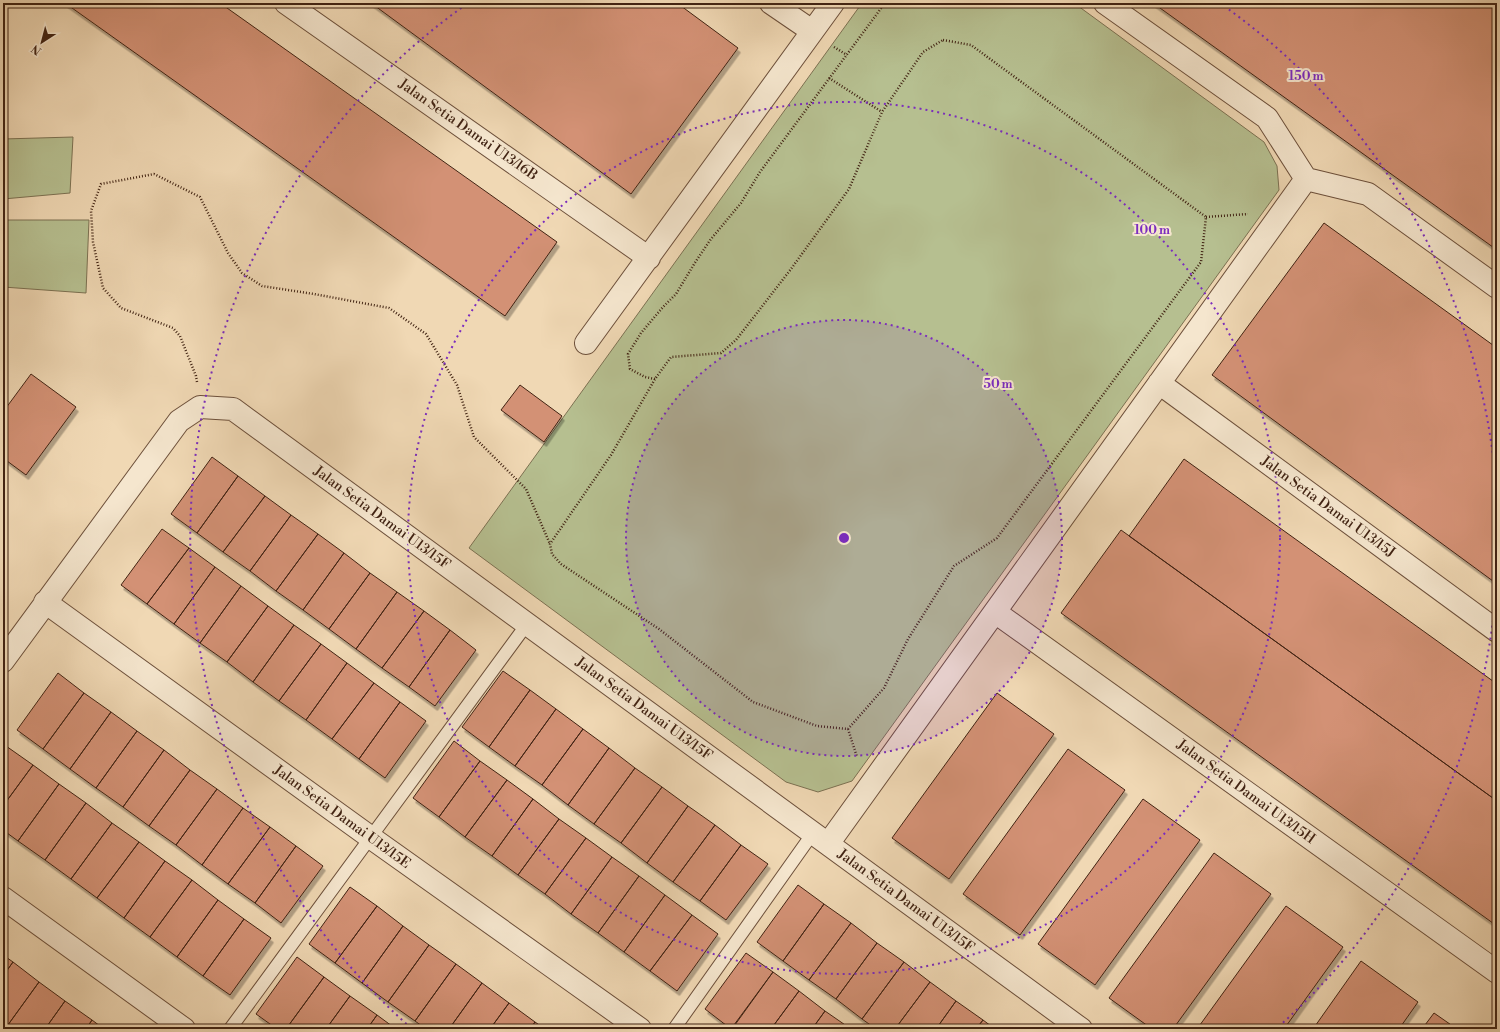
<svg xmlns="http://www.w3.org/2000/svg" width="1500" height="1032" font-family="'Libre Bodoni',serif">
  <defs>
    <filter id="shadow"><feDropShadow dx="2.5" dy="4.5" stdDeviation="0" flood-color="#0004"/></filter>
  </defs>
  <rect width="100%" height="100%" fill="#f0d8b4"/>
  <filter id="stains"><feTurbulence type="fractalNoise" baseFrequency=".005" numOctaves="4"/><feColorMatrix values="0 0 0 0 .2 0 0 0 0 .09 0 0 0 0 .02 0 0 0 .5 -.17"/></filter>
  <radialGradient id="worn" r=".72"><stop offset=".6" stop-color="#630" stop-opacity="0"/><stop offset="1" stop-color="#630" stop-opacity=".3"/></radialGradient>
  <path fill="#b6bf90" stroke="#7c7152" d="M862,3H1074L1264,142L1277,166L1279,190L852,781L818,792L786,782L469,548Z
    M73,137L70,193L3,199V139Z
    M3,220H89L86,293L3,287Z"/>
  <path fill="#d39174" stroke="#412313" filter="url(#shadow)" d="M65,3H220L557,242L505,316Z
    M371,3H677L738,48L631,194Z
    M1153,3H1497V250Z
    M1324,223L1497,348V584L1212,375Z
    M31,374L76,407L26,475L3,458V412Z
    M520,385L562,416L544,442L501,410Z
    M212,457L238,476L197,533L171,514Z
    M1184,459L1497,684V801L1129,536Z
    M238,476L265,496L223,552L197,533Z
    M265,496L291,515L250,571L223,552Z
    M291,515L318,534L276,591L250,571Z
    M162,529L189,548L147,604L121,585Z
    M1121,530L1497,801V926L1061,613Z
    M318,534L344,553L303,610L276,591Z
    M189,548L215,567L174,624L147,604Z
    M344,553L370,573L329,629L303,610Z
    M215,567L241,586L200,643L174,624Z
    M370,573L397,592L356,649L329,629Z
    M241,586L268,606L227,662L200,643Z
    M397,592L424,611L382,668L356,649Z
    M268,606L294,625L253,682L227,662Z
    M424,611L450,630L409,687L382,668Z
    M294,625L321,644L279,701L253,682Z
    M450,630L476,650L435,706L409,687Z
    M321,644L347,663L306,720L279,701Z
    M347,663L374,683L332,739L306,720Z
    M503,671L530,690L489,747L462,727Z
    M58,673L84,693L43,749L17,730Z
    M374,683L400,702L359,759L332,739Z
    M530,690L556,709L515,766L489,747Z
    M84,693L111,712L70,769L43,749Z
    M997,693L1054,734L949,879L892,838Z
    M400,702L426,721L385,778L359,759Z
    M556,709L583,729L542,785L515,766Z
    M111,712L137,731L96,788L70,769Z
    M583,729L609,748L568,805L542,785Z
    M137,731L164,750L123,807L96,788Z
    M454,741L480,761L439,817L413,798Z
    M6,746L33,765L3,806V751Z
    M609,748L635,768L594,824L568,805Z
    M1068,749L1125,790L1020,935L963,894Z
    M164,750L190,770L149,826L123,807Z
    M480,761L507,780L465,837L439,817Z
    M33,765L59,784L18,841L3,830V806Z
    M635,768L662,787L621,843L594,824Z
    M190,770L217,789L176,845L149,826Z
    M507,780L533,799L492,856L465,837Z
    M59,784L86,803L45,860L18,841Z
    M662,787L688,806L647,863L621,843Z
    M217,789L243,808L202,865L176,845Z
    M533,799L559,819L518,875L492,856Z
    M1143,799L1200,840L1095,985L1038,944Z
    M86,803L112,823L71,879L45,860Z
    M688,806L715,825L673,882L647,863Z
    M243,808L270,827L228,884L202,865Z
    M559,819L586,838L545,894L518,875Z
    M112,823L139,842L97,898L71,879Z
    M715,825L741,845L700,901L673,882Z
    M270,827L296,846L255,903L228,884Z
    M586,838L612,857L571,914L545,894Z
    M139,842L165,861L124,918L97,898Z
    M741,845L768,864L726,920L700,901Z
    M296,846L323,866L281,923L255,903Z
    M1214,853L1271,894L1173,1029H1152L1109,998Z
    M612,857L639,876L598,933L571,914Z
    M165,861L192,880L150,937L124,918Z
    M639,876L665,895L624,952L598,933Z
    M192,880L218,900L177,957L150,937Z
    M798,885L824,904L783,961L757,942Z
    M350,887L377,906L335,963L309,944Z
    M665,895L692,915L650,971L624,952Z
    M218,900L244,919L203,976L177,957Z
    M824,904L851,923L809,980L783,961Z
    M377,906L403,926L362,983L335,963Z
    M1286,906L1343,947L1284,1029H1197Z
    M692,915L718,934L677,991L650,971Z
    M244,919L271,938L230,995L203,976Z
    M851,923L877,943L836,999L809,980Z
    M403,926L429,945L388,1002L362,983Z
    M877,943L904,962L862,1019L836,999Z
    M429,945L456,964L415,1021L388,1002Z
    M746,953L773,972L731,1029L705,1009Z
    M3,955L13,962L3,976Z
    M297,957L324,977L286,1029H277L256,1014Z
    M1361,961L1418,1002L1399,1029H1313Z
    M13,962L39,982L5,1029H3V976Z
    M904,962L930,982L895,1029H876L862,1019Z
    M456,964L482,983L449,1029H426L415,1021Z
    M773,972L799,991L771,1029H732Z
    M324,977L350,996L326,1029H286Z
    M39,982L65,1001L45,1029H5Z
    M930,982L956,1001L936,1029H895Z
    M482,983L509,1003L490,1029H449Z
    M799,991L825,1011L812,1029H771Z
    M350,996L377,1015L367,1029H326Z
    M65,1001L92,1020L86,1029H45Z
    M956,1001L983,1020L976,1029H936Z
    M509,1003L535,1022L530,1029H490Z
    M825,1011L851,1029H812Z
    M1434,1013L1457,1029H1422Z
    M377,1015L396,1029H367Z
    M92,1020L104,1029H86Z
    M983,1020L995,1029H976Z
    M535,1022L545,1029H530Z"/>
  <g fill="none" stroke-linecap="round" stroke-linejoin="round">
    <g stroke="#6d503b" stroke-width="14">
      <path id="service" d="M230,1029L527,624
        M674,1029L813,833"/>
    </g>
    <g stroke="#6d503b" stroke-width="24">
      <path id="minor" d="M286,3L649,258
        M771,3L812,31
        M1105,3L1267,118L1306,179L1368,194L1497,287
        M586,343L833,3
        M1159,383L1497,631
        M45,602L370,837L640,1029
        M995,612L1497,972
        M3,661L179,421L200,407L233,409L1081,1029
        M828,844L1306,179
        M3,898L184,1029"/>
    </g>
    <path stroke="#412313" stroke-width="2.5" stroke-dasharray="1 2" stroke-linecap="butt" d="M943,40L971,45L1206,217L1201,262L997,538L954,566L908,639L884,688L848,729L817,726L753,702L659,629L561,564L552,554L550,544L611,455L655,379L671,357L721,353L736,340L791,269L849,189L882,112L923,52Z
      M834,47L847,55
      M829,78L882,112
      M1206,217L1248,214
      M655,379L645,377L630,369L628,354L641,333L663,307L676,294L696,261L711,239L741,203L760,172L885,3
      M197,382L196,376L180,336L173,328L121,308L103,288L93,242L91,211L101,184L154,174L200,197L228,253L242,273L262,286L314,294L389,308L426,334L457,385L474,437L526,489L550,544
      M848,729L857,757"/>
    <use href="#service" stroke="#f5e6ce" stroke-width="12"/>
    <use href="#minor" stroke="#f5e6ce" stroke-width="22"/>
  </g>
  <circle cx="844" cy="538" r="218" fill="#7b2cbf" fill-opacity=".12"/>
  <g fill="none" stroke="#7b2cbf" stroke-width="2" stroke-dasharray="2 4">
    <circle cx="844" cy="538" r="218"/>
    <circle cx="844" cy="538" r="436"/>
    <path d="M1497 578A654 654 0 0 1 1277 1028M411 1028A654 654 0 0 1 464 6M1224 6A654 654 0 0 1 1497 498"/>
  </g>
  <g text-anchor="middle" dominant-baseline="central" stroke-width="4" stroke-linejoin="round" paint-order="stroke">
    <g font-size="14" fill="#412313" stroke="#f5e6ce">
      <text transform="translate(468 130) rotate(35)">Jalan Setia Damai U13/16B</text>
      <text transform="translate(1328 507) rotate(36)">Jalan Setia Damai U13/15J</text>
      <text transform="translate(382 518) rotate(36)">Jalan Setia Damai U13/15F</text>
      <text transform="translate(644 709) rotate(36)">Jalan Setia Damai U13/15F</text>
      <text transform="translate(1246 792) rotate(36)">Jalan Setia Damai U13/15H</text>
      <text transform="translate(342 817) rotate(36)">Jalan Setia Damai U13/15E</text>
      <text transform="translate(906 901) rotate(36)">Jalan Setia Damai U13/15F</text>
    </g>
  </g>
  <circle cx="844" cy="538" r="6" fill="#7b2cbf" stroke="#f5e6ce" stroke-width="2"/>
  <g font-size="12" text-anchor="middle" font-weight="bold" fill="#7b2cbf" stroke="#f5e6ce" stroke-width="4" stroke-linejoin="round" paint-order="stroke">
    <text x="1306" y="80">150 m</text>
    <text x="1152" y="234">100 m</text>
    <text x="998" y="388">50 m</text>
  </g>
  <rect width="1500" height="1032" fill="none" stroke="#f0d8b4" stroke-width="16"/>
  <rect x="4" y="4" width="1492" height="1024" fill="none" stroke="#412313" stroke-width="2"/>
  <rect x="8" y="8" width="1484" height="1016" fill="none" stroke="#412313"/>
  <g transform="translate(42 42) rotate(216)" stroke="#f5e6ce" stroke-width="3" paint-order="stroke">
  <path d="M0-3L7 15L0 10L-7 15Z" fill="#412313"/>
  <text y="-6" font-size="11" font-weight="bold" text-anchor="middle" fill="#412313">N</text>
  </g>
  <rect width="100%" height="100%" filter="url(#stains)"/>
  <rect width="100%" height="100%" fill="url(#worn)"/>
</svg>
